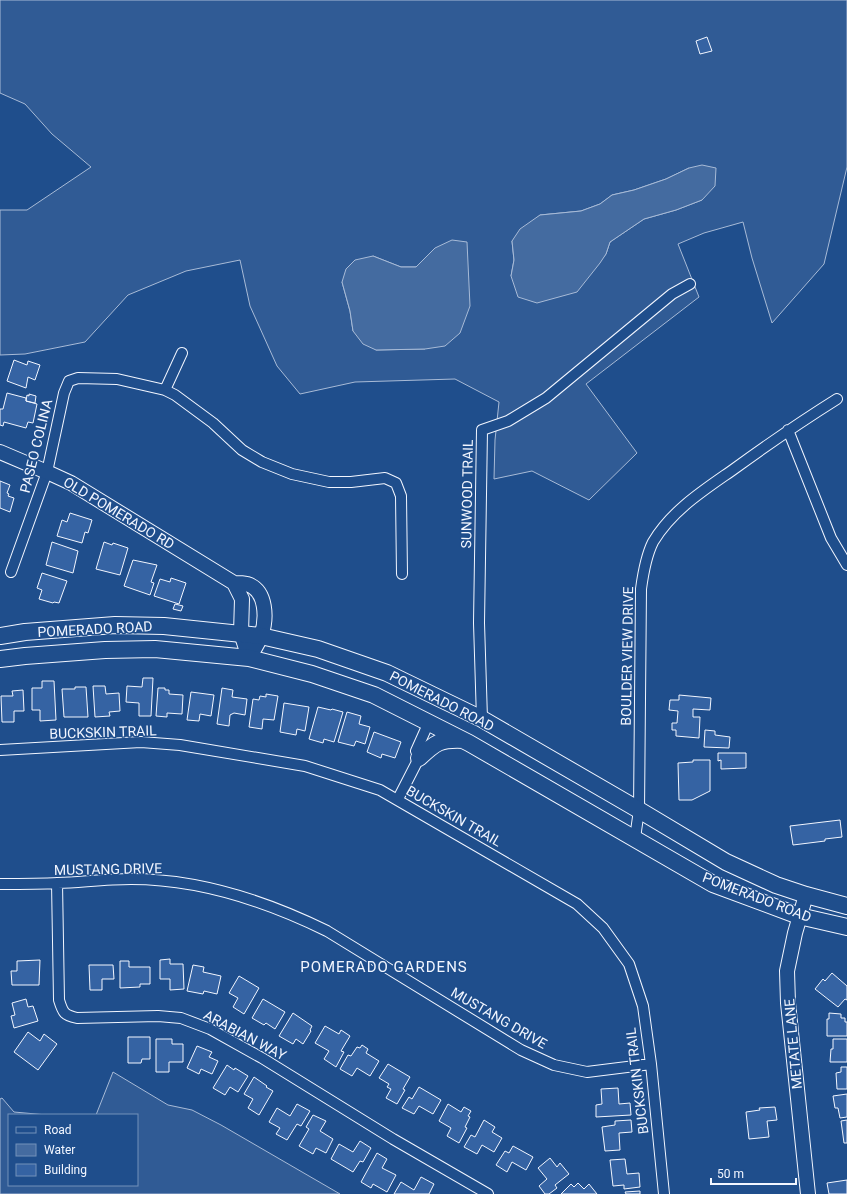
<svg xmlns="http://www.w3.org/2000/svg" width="847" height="1194" font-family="Roboto,sans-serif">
  <rect width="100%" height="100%" fill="#1f4e8c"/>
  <path fill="#305b95" stroke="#a8bbd7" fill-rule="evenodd" d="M0,0H847V167L824,264L772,323L752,258L743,222L704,233L678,244L699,297L586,384L637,453L589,500L532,471L494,479L495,440L499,402L455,379L355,382L300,394L277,366L250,306L240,260L186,271L128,295L85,342L25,354L0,355V210H27L91,167L52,134L25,104L0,93ZM689,168L702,200L676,210L644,219L610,242L606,254L590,274L511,276L514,260L512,241L540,215L581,211L600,204L612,195L634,190L666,179ZM435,248L425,349L376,350L353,331L350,311L342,282L373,256L401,267H416Z
    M113,1072L168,1105L192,1110L221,1125L340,1194H0V1099L2,1098L14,1112L47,1115H9V1185H137V1115H96Z"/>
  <path fill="#446ba0" stroke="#a8bbd7" d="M702,165L716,168L715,186L702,200L676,210L644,219L610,242L606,254L600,263L577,292L537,303L518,297L511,276L514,260L512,241L520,229L540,215L581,211L600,204L612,195L634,190L666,179L689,168Z
    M452,240L467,242L470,306L460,333L445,346L425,349L376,350L363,344L353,331L350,311L342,282L346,269L355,260L373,256L401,267H416L435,248Z"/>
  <path fill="#3563a3" stroke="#f2f6ff" d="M707,37L712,51L700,54L696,41Z
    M14,360L27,365L28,361L40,365L35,380L28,377L26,388L7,381Z
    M7,393L26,398V401L37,404L33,423L28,422L26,428L4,422L3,426L0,425V409H3Z
    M29,394L36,396L35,403L26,401L27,395L29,396Z
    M0,481L10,485L7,493L9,494L8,496L14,498L10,512L0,508Z
    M70,513L92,520L88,533L85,532L82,543L57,536L62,520L67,522Z
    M52,542L78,551L73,573L46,565Z
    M104,542L112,545L113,543L128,548L120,575L96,569Z
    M133,560L157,565L151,582L154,583L150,595L124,586Z
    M42,573L67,581L59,603L54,602L53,603L39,599L42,590L37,588Z
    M171,578L186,583L179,604L154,596L160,579L170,582Z
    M175,604L183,606L181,611L173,609Z
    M143,678H153L151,716H139V703L126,702L127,686L142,687Z
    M42,681H54L56,720L40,721V710H32V688H42Z
    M93,686H105L106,694L119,693L120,711L109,712L110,716L95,717Z
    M75,687H86L88,717H64L62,689H75Z
    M158,688H165V690H169V694L183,695L182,714L167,713V717L156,716Z
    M222,688L233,690L232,697L247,699L245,715L234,713L230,715L229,726L217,724Z
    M23,690L24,711H14V722H2L1,696H13L12,691Z
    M191,692L214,695L211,716L200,714L199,721L187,720Z
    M266,694L278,696L274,720L263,719L262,729L249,727L253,699L259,700L260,696L266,697Z
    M679,695L711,698L710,710L693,709V717H700L699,738L676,736V730H672V723H677L678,711L669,710L670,700H679Z
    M284,703L309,707L305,731L297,729L296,735L280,732Z
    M318,707L331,710L332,709L343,712L334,742L324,739L323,743L309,739Z
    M347,712L361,716L359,724L370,727L365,744L356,741L354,746L338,742Z
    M705,730L715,731V735L730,737L729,748L704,747Z
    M374,732L401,742L395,758L382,754L381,758L367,752Z
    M718,753H746V768L721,769V760L718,761Z
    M693,760H710V791L692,800H679L678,763L693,762Z
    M840,820L842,837L825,839V841L793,845L790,826Z
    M170,959V964H183L184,989L170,990V979H160V960Z
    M40,960L39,985H12L11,971H17V961Z
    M120,961H129V967H150V984H140V987L120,988Z
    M89,965H113L114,979H102V990H90Z
    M193,965L204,967L203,972L221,976L217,994L204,991L203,994L187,991Z
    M832,973L847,986V1000L845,999L838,1007L815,989L823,979L825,981Z
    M239,976L259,988L244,1014L233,1007L238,998L229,993Z
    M26,999L28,1007L33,1006L38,1021L14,1028L11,1016L15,1015L12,1003Z
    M263,999L285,1012L275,1029L266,1023L264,1025L252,1018Z
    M293,1013L312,1026L310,1030L311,1031L303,1044L296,1039L293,1044L279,1036Z
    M829,1013L841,1014V1018H845V1022H847V1036H827V1019H829Z
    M325,1026L339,1034L341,1030L350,1036L341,1051L344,1052L336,1067L324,1059L329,1051L315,1043Z
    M28,1032L40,1041L44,1034L57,1044L38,1070L14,1052Z
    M128,1037H150V1059H142L141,1063H128Z
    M156,1039H172V1044H183V1062H169V1072H156Z
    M833,1039H847V1062H830L831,1049H833Z
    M362,1045L368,1049L366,1053L379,1061L370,1076L357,1068L352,1076L340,1069L348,1055L351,1056L357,1047L360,1048Z
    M197,1046L212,1052L209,1057L218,1061L212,1074L201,1069L199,1074L187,1068Z
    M388,1064L410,1077L403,1089L405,1090L397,1104L386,1098L391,1089L387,1087L389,1084L379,1078Z
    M227,1065L234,1070L235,1068L248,1076L238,1092L230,1087L225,1095L213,1088Z
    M841,1067H847V1089H837L836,1073L841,1072Z
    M254,1077L267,1086L266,1087L273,1091L259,1115L248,1108L253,1099L244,1094Z
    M419,1087L441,1100L433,1114L419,1106L414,1114L402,1108L409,1097L412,1099Z
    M618,1088L619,1104L630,1103L631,1115L596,1117V1105L602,1104L601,1089Z
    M847,1094V1117L840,1118L838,1108H835L833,1096Z
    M297,1104L310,1111L301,1126L297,1124L287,1140L276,1134L280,1128L269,1122L277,1108L290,1116Z
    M448,1104L461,1112L464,1107L471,1111L468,1116L470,1117L465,1127L467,1128L459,1143L447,1136L451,1128L439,1121Z
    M775,1107L777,1120L767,1121L769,1137L749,1139L746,1112L760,1110L759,1108Z
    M313,1115L326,1121L320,1131L333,1139L326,1153L316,1148L313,1154L299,1146L309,1129L306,1127Z
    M484,1120L495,1127L492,1132L502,1138L494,1152L482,1145L477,1154L464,1147L471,1135L475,1137Z
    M631,1120L632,1132L619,1133L620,1150L605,1151L602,1127L615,1125V1121Z
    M847,1120V1143H844L841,1121Z
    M360,1141L371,1148L363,1162L360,1161L353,1172L331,1159L339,1144L353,1152Z
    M513,1146L533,1157L526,1170L512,1162L507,1172L496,1165L505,1151L509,1153Z
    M377,1153L387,1159L382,1168L396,1175L387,1192L373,1184L371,1188L361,1182Z
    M550,1158L557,1167L560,1163L569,1174L555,1185L557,1188L549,1194H545L539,1186L547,1179L538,1168Z
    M625,1159L627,1174L639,1173L640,1187L624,1189V1185L613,1186L610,1160Z
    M421,1177L434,1184L429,1194H394L401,1182L414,1190Z
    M847,1180V1194H829L827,1183Z
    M578,1183L584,1189L589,1184L597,1194H561L571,1184L574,1187Z
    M640,1191V1194H626L625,1192Z"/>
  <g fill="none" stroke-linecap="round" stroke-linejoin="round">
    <g stroke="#f2f6ff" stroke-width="12">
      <path id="street" d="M165,390L182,353
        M788,430L831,538L847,565
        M11,572L47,472L64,393L69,381L78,378L117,379L165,390L175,395L213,423L242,450L262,462L292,474L329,482H351L385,478L396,483L401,496L402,574
        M482,719L479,623L482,430L508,421L546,398L672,294L690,284
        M0,750L141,742L180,745L305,766L380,790L577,904L603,928L629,964L643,1006L651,1064L664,1194
        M398,799L419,758L416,751L429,722
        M635,838L639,810L641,589C643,574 646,556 653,542C672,510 704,490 734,469C767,445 802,421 837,399
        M57,883L59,1000C63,1013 64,1015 77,1018L158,1016L181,1018L210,1029L262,1058L393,1139L488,1194
        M0,884C19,884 39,884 58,883C82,882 107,879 131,879C200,879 266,901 327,931L521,1050L554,1065L587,1072L651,1064"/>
    </g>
    <g stroke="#f2f6ff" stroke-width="16">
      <path id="secondary" d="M0,452L47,472L71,483L234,583C238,583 243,583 247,584C267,590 267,619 261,636C258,644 253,651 249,658
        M234,583L242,599L241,633L249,658
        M806,895L795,933L787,971L788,1003L808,1194"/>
    </g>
    <g stroke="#f2f6ff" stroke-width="18">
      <path id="primary" d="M0,636L25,632L115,625L164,626L261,636L318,649L387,673L482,719L639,810L726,862L776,885L806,895L847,906
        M0,659L25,656L105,650L155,649L249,658L312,674L374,695L469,743L713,884L799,916L847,927
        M419,758C436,742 440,739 463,740"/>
    </g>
    <use href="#street" stroke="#1f4e8c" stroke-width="10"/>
    <use href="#secondary" stroke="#1f4e8c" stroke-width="14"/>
    <use href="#primary" stroke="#1f4e8c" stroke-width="16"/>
  </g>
  <g text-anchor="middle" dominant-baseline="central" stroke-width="3" stroke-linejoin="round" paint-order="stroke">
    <g font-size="14" fill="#f2f6ff" stroke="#1f4e8c">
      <text transform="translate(36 446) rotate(-76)">PASEO COLINA</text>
      <text transform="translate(467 494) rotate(-89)">SUNWOOD TRAIL</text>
      <text transform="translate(119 513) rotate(31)">OLD POMERADO RD</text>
      <text transform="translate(95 629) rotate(-3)">POMERADO ROAD</text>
      <text transform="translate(627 656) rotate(-89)">BOULDER VIEW DRIVE</text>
      <text transform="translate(442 701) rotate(27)">POMERADO ROAD</text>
      <text transform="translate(103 732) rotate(-2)">BUCKSKIN TRAIL</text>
      <text transform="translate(454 816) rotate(30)">BUCKSKIN TRAIL</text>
      <text transform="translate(108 869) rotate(-1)">MUSTANG DRIVE</text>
      <text transform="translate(757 897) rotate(21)">POMERADO ROAD</text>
      <text transform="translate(499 1018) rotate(30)">MUSTANG DRIVE</text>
      <text transform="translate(245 1035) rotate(28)">ARABIAN WAY</text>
      <text transform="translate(793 1044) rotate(-95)">METATE LANE</text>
      <text transform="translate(637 1081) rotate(-97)">BUCKSKIN TRAIL</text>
    </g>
    <g font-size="15" letter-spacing="1" fill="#f2f6ff" stroke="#1f4e8c">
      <text x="384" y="967">POMERADO GARDENS</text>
    </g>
  </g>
  <rect x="8" y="1114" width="130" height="72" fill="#1f4e8c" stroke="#7391ba"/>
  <rect x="16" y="1127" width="20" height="6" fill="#1f4e8c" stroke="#7391ba"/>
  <text x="44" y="1134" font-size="12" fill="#f2f6ff">Road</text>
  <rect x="16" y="1144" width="20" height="12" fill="#446ba0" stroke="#7391ba"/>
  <text x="44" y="1154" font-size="12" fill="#f2f6ff">Water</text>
  <rect x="16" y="1164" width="20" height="12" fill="#3563a3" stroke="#7391ba"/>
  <text x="44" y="1174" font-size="12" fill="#f2f6ff">Building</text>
  <path d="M711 1178v6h85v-6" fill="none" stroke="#f2f6ff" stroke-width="2"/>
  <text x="717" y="1178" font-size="12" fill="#f2f6ff" stroke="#1f4e8c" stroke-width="3" paint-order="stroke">50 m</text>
</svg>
